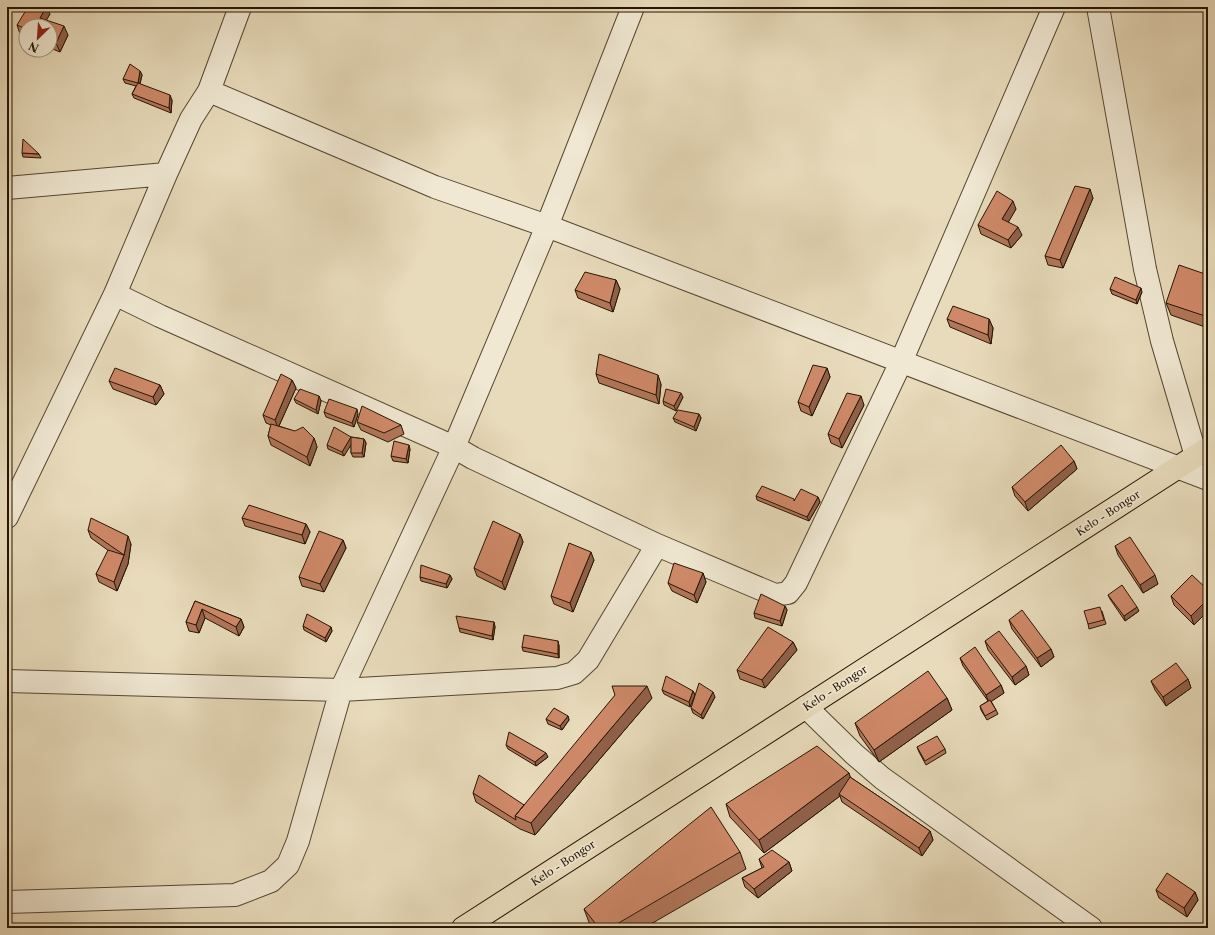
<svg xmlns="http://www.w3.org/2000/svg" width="1215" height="935" font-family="'Libre Caslon Text',serif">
  <rect width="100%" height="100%" fill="#e8dbbb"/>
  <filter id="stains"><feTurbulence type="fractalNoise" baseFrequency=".005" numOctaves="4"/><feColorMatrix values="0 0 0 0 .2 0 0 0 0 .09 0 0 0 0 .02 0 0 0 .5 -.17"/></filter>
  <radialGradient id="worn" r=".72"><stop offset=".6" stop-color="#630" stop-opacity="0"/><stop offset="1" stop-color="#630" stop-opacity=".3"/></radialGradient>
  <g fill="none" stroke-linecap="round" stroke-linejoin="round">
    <g stroke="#564631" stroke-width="24">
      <path id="minor" d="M1098,7L1145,269L1162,341L1196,456
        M209,91L435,187L547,226L1208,479
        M7,188L166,174
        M115,294L160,316L454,447L473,458L657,545L775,595L788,593L796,583L901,362L1054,7
        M7,517L115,294L166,174L191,119L209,91L240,7
        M7,681L341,690L557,678L574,673L588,660L657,545
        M806,707L854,754L882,778L1091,928
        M7,902L235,895L271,881L288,865L298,841L341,690L454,447L547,226L633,7"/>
    </g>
    <g stroke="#261403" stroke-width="24">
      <path id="highway" d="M463,928L1208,448"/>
    </g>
    <use href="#minor" stroke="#f0e8d3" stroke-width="22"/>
    <use href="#highway" stroke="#e8dbbb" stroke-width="22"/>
  </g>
  <path fill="#b2765a" stroke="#261403" d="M50,14L46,20L68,35L60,52L50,48V26H26V36L20,34L17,25Z
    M140,71L142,75L140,84L172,100L171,113L134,98L132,94L136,86L125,83L123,79Z
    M22,153L39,154L41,158L23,157Z
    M1093,198L1063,268L1048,265L1045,256Z
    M1016,209L1008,222L1022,235L1011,248L981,234L978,225Z
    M1208,275V328L1171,315L1166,303Z
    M616,280L620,289L613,312L578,298L575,290Z
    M1110,289L1142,292L1137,304L1112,294Z
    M947,319H989L993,328L991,344L950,327Z
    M827,368L830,377L812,416L801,411L798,402Z
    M596,374L661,384L659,404L599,383Z
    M292,380L296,388L279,426L314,438L317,447L310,466L271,445L268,436L271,425L266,423L263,415Z
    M109,381L160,385L164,394L156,405L113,389Z
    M319,396L321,401L318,414L296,403L294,399Z
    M683,397L676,411L664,405L663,401Z
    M864,405L842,448L831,443L828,434Z
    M324,412L358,414L354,427L326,417Z
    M699,414L701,418L696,431L675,422L673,418Z
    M357,422L401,425L404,434L388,442L361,430Z
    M351,437L364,439L366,443L364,457H353L351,453V444L344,456L328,449L327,445Z
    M410,449L408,463L393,461L391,456Z
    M1074,461L1077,469L1028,511L1015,496L1012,487Z
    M756,496L795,500L818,497L820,502L809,521L757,500Z
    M242,518L306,524L310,532L305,544L245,526Z
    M88,530L131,544L128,564L117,591L99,582L96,574L109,551L91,538Z
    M520,534L523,542L505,590L477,576L474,568Z
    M343,540L346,548L324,592L302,586L299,577Z
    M1115,546L1158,584L1143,593L1118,555Z
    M594,560L573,612L554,604L551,596Z
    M703,573L706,582L697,603L672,591L668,583Z
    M450,575L452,579L447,588L421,581L420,577Z
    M1208,590V611L1194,625L1174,605L1171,596Z
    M1108,595L1139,611L1125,621L1110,599Z
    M195,601L241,619L244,627L239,636L205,618L199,633L189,631L186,622Z
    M785,606L787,610L782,626L755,618L754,613Z
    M1102,611L1106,624L1089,629L1088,624Z
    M1009,620L1051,649L1054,657L1041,667L1012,629Z
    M494,622L495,627L493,640L460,632L459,628Z
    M303,626L331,627L332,631L326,642L304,630Z
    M558,641L559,646V658L523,651L522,647Z
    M985,641L1026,666L1029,675L1015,685L988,650Z
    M793,642L797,650L765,688L740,679L737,670Z
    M960,658L1001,685L1004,693L991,701L996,710L998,714L987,720L981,710L980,706L988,701L963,666Z
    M1188,679L1191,688L1166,706L1155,690L1151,681Z
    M662,690L693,691L695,695L690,707L664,694Z
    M715,697L703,719L693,713L691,708Z
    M652,698L535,835L520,829L476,802L473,793L524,805Z
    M947,698L952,710L879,762L860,736L855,723Z
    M568,716L569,720L562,730L548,724L546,719Z
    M506,745L548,757L536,766L508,749Z
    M917,747L945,749L946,753L926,765L919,752Z
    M849,773L850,777L930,831L933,840L922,856L842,802L840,796L764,853L730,817L726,804Z
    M740,852L746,869L644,928H592L590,925L584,909Z
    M759,859L789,862L792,871L758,898L745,887L742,878L762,868Z
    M1156,890L1195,892L1198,900L1187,917L1159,898Z"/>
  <path fill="#91604a" stroke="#261403" d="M46,7H47L50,14L43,26L40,18Z
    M64,26L68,35L60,52L56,43Z
    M140,71L142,75L139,87L138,83Z
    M170,95L172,100L171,113L169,108Z
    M1090,189L1093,198L1063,268L1060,260Z
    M1013,201L1016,209L1005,228L1002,219Z
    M1018,227L1022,235L1011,248L1008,240Z
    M616,280L620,289L613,312L610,303Z
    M1141,288L1142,292L1137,304L1136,300Z
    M989,319L993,328L991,344L988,335Z
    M827,368L830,377L812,416L809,407Z
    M658,375L661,384L659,404L656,395Z
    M292,380L296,388L278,428L275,420Z
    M160,385L164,394L156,405L153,397Z
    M681,393L683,397L676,411L674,406Z
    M319,396L321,401L318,414L316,410Z
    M861,396L864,405L842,448L839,439Z
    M357,409L358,414L354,427L352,423Z
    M699,414L701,418L696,431L694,427Z
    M351,437L353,442L344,456L342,452Z
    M314,438L317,447L310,466L307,457Z
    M364,439L366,443L364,457L362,453Z
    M409,445L410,449L408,463L406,459Z
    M1074,461L1077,469L1028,511L1025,502Z
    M818,497L820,502L809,521L807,517Z
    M306,524L310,532L305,544L302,535Z
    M520,534L523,542L505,590L502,582Z
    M128,536L131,544L128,564L117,591L114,582L124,555Z
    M343,540L346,548L324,592L320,584Z
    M591,552L594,560L573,612L570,603Z
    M703,573L706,582L697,603L694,595Z
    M450,575L452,579L447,588L446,584Z
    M1155,575L1158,584L1143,593L1140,585Z
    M1208,599V611L1194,625L1191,616Z
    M785,606L787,610L782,626L780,621Z
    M1137,607L1139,611L1125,621L1124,616Z
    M202,609L205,618L199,633L196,625Z
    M241,619L244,627L239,636L236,627Z
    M494,622L495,627L493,640L492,636Z
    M331,627L332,631L326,642L325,638Z
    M558,641L559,646V658L558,654Z
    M793,642L797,650L765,688L762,680Z
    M1051,649L1054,657L1041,667L1037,658Z
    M1026,666L1029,675L1015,685L1012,677Z
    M1188,679L1191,688L1166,706L1163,697Z
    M1001,685L1004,693L989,703L986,695Z
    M647,686L652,698L535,835L531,823Z
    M693,691L695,695L690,707L689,702Z
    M713,692L715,697L703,719L701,715Z
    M947,698L952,710L879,762L874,750Z
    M568,716L569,720L562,730L560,726Z
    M546,753L548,757L536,766L535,762Z
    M849,773L853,786L839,794L840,796L764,853L759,840Z
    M930,831L933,840L922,856L919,848Z
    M789,862L792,871L758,898L754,889Z
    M1195,892L1198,900L1187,917L1184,908Z"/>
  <path fill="#cf8969" stroke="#261403" d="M28,7H46L40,18L64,26L56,43L50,40V26H26V29L17,25Z
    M130,64L140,71L138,83L170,95L169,108L132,94L138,83L123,79Z
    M23,139L39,154L22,153Z
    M1075,186L1090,189L1060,260L1045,256Z
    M997,191L1013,201L1002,219L1018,227L1008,240L978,225Z
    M1179,265L1208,275V317L1166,303Z
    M585,272L616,280L610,303L575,290Z
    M1115,277L1141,288L1136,300L1110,289Z
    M953,306L989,319L988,335L947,319Z
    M599,354L658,375L656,395L596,374Z
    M813,365L827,368L809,407L798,402Z
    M115,368L160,385L153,397L109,381Z
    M281,374L292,380L275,420L263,415Z
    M300,389L319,396L316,410L294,399Z
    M666,389L681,393L674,406L663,401Z
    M847,393L861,396L839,439L828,434Z
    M329,399L357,409L352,423L324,412Z
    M362,406L401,425L384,433L357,422Z
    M678,410L699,414L694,427L673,418Z
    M271,424L295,431L303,427L314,438L307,457L268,436Z
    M334,427L351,437L342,452L327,445Z
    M351,437L364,439L362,453H351Z
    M394,441L409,445L406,459L391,456Z
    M1061,445L1074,461L1025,502L1012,487Z
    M762,486L794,499V501L801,489L818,497L807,517L756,496Z
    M249,505L306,524L302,535L242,518Z
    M91,518L128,536L124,555L114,582L96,574L108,550L124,555L88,530Z
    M493,521L520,534L502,582L474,568Z
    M319,531L343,540L320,584L299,577Z
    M1130,537L1155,575L1140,585L1115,546Z
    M569,543L591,552L570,603L551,596Z
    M674,563L703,573L694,595L668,583Z
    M421,565L450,575L446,584L420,577Z
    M1192,575L1208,590V599L1191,616L1171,596Z
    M1122,585L1137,607L1124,616L1108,595Z
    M761,594L785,606L780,621L754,613Z
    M195,601L241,619L236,627L202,609L196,625L186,622Z
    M1100,607L1104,620L1088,624L1084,611Z
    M1022,610L1051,649L1037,658L1009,620Z
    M307,614L331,627L325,638L303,626Z
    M456,616L494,622L492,636L459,628Z
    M768,627L793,642L762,680L737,670Z
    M999,631L1026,666L1012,677L985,641Z
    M524,635L558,641V654L522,647Z
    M975,647L1001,685L986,695L960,658Z
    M1176,663L1188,679L1163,697L1151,681Z
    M928,671L947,698L874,750L855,723Z
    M666,676L693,691L689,702L662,690Z
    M699,683L713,692L701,715L691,708Z
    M612,686H647L531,823L515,816L615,695Z
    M990,700L996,710L985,716L980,706Z
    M554,708L568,716L560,726L546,719Z
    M509,732L546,753L535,762L506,745Z
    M937,736L945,749L925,761L917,747Z
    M817,746L849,773L759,840L726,804Z
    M479,775L524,805L515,816L516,820L473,793Z
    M850,777L930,831L919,848L839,794Z
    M711,807L740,852L610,928H599L584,909Z
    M772,850L789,862L754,889L742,878L764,867L759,859Z
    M1167,873L1195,892L1184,908L1156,890Z"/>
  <g text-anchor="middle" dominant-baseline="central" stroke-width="3.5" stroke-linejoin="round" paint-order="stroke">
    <g font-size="11" fill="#261403" stroke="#f0e8d3">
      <text transform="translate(1108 513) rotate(-33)">Kelo - Bongor</text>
      <text transform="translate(835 688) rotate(-33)">Kelo - Bongor</text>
      <text transform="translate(563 863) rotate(-33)">Kelo - Bongor</text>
    </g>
  </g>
  <rect width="1215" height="935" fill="none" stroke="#e8dbbb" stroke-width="24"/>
  <rect x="8" y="8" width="1199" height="919" fill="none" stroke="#261403" stroke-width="2"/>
  <rect x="12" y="12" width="1191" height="911" fill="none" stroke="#261403"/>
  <g transform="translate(38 38) rotate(205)"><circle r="19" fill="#f0e8d3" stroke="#9f9380"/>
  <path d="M0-3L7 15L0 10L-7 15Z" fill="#8f2418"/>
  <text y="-6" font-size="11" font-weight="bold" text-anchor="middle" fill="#261403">N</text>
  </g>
  <rect width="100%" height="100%" filter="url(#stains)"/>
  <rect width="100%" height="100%" fill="url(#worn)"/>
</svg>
